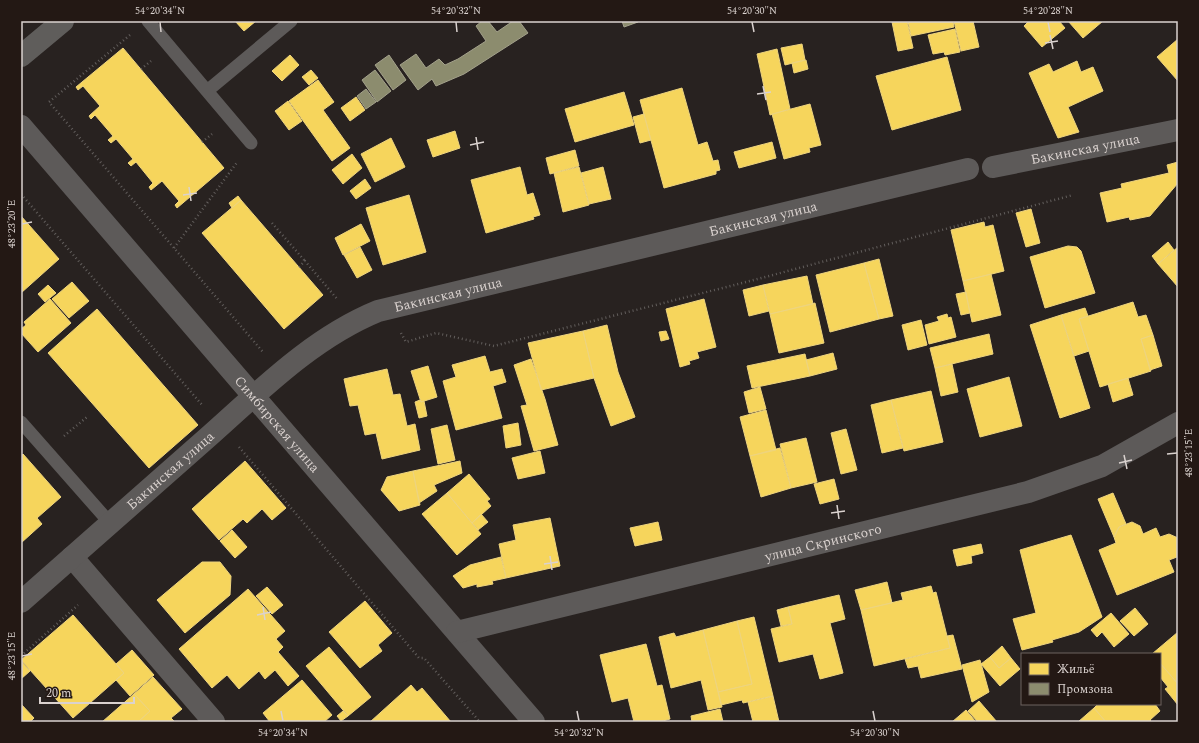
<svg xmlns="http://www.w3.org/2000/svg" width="1199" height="743" font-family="Spectral,serif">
  <rect width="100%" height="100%" fill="#282220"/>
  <path fill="#f6d55c" stroke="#eed47e" d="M235,21H256L244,31Z
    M897,21H907L913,48L898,51L892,22Z
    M908,21H953L954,27L911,36Z
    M954,21H973L979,47L961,51Z
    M1029,21H1059L1065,28L1042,47L1024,26Z
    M1068,21H1103L1083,38Z
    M955,29L960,52L945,55L944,52L933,54L928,35Z
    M1178,39V81L1157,57Z
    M802,44L805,60L785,65L781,48Z
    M123,48L224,168L177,208L175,205L179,201L162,181L151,190L149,187L153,183L136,162L131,166L128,163L133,159L116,139L111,143L108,140L113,136L95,115L91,119L89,116L100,106L83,86L78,90L76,87Z
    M777,49L790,109L770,115L757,54Z
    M290,55L299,65L282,81L272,71Z
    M947,57L961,110L892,130L876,76Z
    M806,60L808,69L794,73L792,63Z
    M1077,61L1081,72L1093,67L1103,91L1068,107L1079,132L1058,138L1029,73L1049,64L1053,72Z
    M311,70L318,78L309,85L302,77Z
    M318,80L334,102L323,110L350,148L332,161L289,101Z
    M682,88L698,145L707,142L713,161L718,160L720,170L716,171V174L664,188L640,100Z
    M624,92L634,125L575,142L565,109Z
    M356,97L365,110L350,121L341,108Z
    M288,101L302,121L289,130L275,111Z
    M810,104L821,145L809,148L810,152L784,159L772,114Z
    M644,114L651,140L640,143L633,117Z
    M455,131L460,148L433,157L427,140Z
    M391,138L405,167L375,182L361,154Z
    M772,142L776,158L739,168L734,152Z
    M575,150L579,166L550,174L546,158Z
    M352,154L362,168L343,184L332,170Z
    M1178,162V183L1150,216L1130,220L1129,217L1107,222L1100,193L1122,188L1121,184L1169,173L1167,165Z
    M520,167L527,195L533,193L540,215L533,217L534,219L486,233L471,180Z
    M579,167L589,205L563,212L554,173Z
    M603,167L611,199L589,204L581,173Z
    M365,179L371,188L356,199L350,191Z
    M409,195L426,252L383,265L366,208Z
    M238,196L241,200L232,208L229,203Z
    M241,200L323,295L284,329L202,233Z
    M1031,209L1040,243L1026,247L1016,213Z
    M21,216L59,259L21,293Z
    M984,222L985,227L993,225L1004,271L963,281L951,230Z
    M361,224L370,241L343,255L335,238Z
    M1168,242L1174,250L1158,264L1152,256Z
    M1068,246L1077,247L1081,251L1095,293L1045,308L1030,257Z
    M360,247L372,270L357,278L344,255Z
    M1178,247V287L1158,264Z
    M879,259L893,316L879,319L864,263Z
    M864,263L879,319L830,332L816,275Z
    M991,274L1001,315L972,322L963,281Z
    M807,276L813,304L770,314L763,285Z
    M72,282L89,301L69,318L52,299Z
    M48,285L56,293L45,302L38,294Z
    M763,285L769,311L749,316L743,290Z
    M966,292L970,313L961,315L956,294Z
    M50,299L71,323L38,352L21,333V329L26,325L24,322Z
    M704,299L716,347L697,352L699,358L689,361L690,364L680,367L666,309Z
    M1133,302L1138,317L1146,315L1153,335L1141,339L1151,371L1100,387L1079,319Z
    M815,303L824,343L779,353L770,314Z
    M1085,308L1088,316L1079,319L1089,351L1074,356L1061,315Z
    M97,309L198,425L149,468L48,353Z
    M947,314L948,318L951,317L956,337L929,344L925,325L939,321L937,317Z
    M1061,315L1090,408L1060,418L1030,325Z
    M921,320L927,345L908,350L902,325Z
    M607,325L618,372L635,417L611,426L594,378L583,331Z
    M583,331L594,378L541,390L528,343Z
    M666,331L669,339L661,341L659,332Z
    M989,334L993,354L935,368L930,348Z
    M1153,335L1162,366L1150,370L1141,339Z
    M833,353L837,369L810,376L806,360Z
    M805,354L810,376L752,388L747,366Z
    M485,356L490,372L502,369L506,382L493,386L502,418L456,430L443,381L456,377L452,365Z
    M531,359L545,399L558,445L534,451L521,406L527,405L514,365Z
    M952,364L958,392L941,396L935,368Z
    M428,366L437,397L421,402L411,371Z
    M387,369L393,395L400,394L407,426L415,424L420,450L382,459L376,433L365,435L358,405L350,406L344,379Z
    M1009,377L1022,426L980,437L967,389Z
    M1128,378L1133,395L1113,402L1108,384Z
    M760,387L766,409L749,413L744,392Z
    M931,391L943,442L904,451L891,400Z
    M420,400L421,402L424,401L427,416L419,418L415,402Z
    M891,400L903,448L882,453L871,405Z
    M766,410L776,450L750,456L740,417Z
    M518,423L521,445L506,448L503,426Z
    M447,425L455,460L438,464L431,429Z
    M846,429L857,470L841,474L831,433Z
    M806,438L817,482L791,488L780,444Z
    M780,448L791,488L761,497L750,456Z
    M540,451L545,473L518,479L512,458Z
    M23,454L61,497L37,518L42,524L21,543V456Z
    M245,461L286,508L272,520L262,509L247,523L243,519L219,540L192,509Z
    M460,461L462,473L434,485L437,491L419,503L413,471Z
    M413,471L420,505L399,511L381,490L387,477Z
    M469,474L490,499L487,501L491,506L472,523L447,493Z
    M834,479L839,499L820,504L814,484Z
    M447,493L481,534L457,555L422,514Z
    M1113,493L1126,524L1119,527L1114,537L1098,499Z
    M481,514L488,522L478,530L472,523Z
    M550,518L560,566L506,578L499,544L516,540L513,525Z
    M658,522L662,540L635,546L630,528Z
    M1132,522L1140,526L1143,534L1156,528L1160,537L1169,534L1178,538V554L1177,557L1169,560L1174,572L1117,595L1099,550L1116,543L1114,537L1119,527Z
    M232,530L247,547L235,558L220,541Z
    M1071,535L1102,617L1079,632L1052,640L1053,642L1022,650L1013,619L1036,613L1020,550Z
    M981,544L983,553L971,556L972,563L957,566L953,550Z
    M501,557L506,578L492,581L493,584L477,587V584L463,588L453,576L470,565Z
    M202,562H220L231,576L230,595L185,633L157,600Z
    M887,582L892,603L861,610L855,590Z
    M931,586L933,593L936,592L950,648L874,666L861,610L903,600L901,593Z
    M267,587L283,605L272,614L256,596Z
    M248,589L285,631L276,639L283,647L278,652L299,676L288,686L275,670L265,679L259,671L239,689L227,675L212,688L179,649Z
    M839,595L845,619L830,623L843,673L820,679L813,654L779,662L771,629L792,624L788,607Z
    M365,601L392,633L378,645L382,651L360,668L329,632Z
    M788,607L792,624L781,626L777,610Z
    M1135,608L1148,624L1134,636L1120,621Z
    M1111,613L1129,634L1114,647L1102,632L1097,637L1091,630Z
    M73,615L124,673L73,718L21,660Z
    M754,617L773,696L743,703L742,700L721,705L718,692L752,684L737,621Z
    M737,621L752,684L718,692L703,630Z
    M703,630L722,707L708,710L701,680L671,688L659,637L674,633L676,637Z
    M1178,632V684L1160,663V654H1152Z
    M953,635L962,669L921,678L918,666L908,668L905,659L950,648L947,636Z
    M646,644L657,686L662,685L670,719L659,722H634L628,698L612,702L600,655Z
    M1002,646L1011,658L999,668L990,657Z
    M329,647L371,697L348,716L306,666Z
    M132,650L154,675L130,696L116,680L124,673L116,664Z
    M990,657L999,668L1011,658L1020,669L1000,686L981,664Z
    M980,660L989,692L972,702L962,665Z
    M21,661L30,671L21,679Z
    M1160,663L1178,684V705L1165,689L1168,687L1160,677Z
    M153,677L182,709L171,718L175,722H138L150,711L134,694Z
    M302,680L332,715L324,722H270L263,713Z
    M411,685L417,692L422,688L451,722H370Z
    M134,694L150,711L138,722H102Z
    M773,696L779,722H753L748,702Z
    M979,701L997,722H978L968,711Z
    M21,704L34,718L30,722H21Z
    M1098,704H1155L1160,711L1150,720L1152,722H1106L1094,708Z
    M1094,708L1106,722H1078Z
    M720,709L723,722H692L691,716Z
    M966,710L976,722H952Z
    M343,711L348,716L341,721L337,716Z"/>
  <path fill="#8c8c6e" stroke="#a3a18b" d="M482,21H488L497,32L513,21H519L528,33L464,74L436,86L432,79L418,90L400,65L416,54L426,68L439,59L445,65L458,59L486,41L476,26Z
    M622,21H638V22L624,27Z
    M389,55L406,80L393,90L375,65Z
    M375,70L391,91L377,102L362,80Z
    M366,89L376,102L366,109L357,96Z"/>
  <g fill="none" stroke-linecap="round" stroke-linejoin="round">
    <path stroke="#625e5c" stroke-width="2.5" stroke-dasharray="1 3" stroke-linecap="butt" d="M130,35L49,102L263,352
      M141,69L151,61
      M202,142L212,134
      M21,194L203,406
      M272,223L305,261
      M174,248L238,161
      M299,267L305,261L338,300
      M401,333L406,342L436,333L494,346L754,280L1073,195
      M64,436L87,417
      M239,447L419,658H424L480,722
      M21,656L78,605"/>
    <path stroke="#5d5a59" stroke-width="13" d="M148,21L207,91L291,21
      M207,91L251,143
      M21,422L110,523"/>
    <g stroke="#5d5a59" stroke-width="22">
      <path id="s1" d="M21,126L534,722"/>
      <path id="s2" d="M993,167L1178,130"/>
      <path d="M72,557L214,722"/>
      <path id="s3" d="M21,602C83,547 145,492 207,438C260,391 312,338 378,311L968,169"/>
      <path id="s4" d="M457,632L1028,492L1102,466L1178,423"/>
    </g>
    <path stroke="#5f5d5b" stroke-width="22" d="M21,56L63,21"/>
  </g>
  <path fill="none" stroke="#dad2cf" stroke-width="1.5" d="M160,22L161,32M456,22L457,32M752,22L754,32M1048,22L1050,32M1050,35L1053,49M1045,43L1058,41M763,86L766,100M757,94L771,92M476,137L478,150M470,145L484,142M189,187L191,201M183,195L197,193M22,224L32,222M1167,454L1177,453M1124,455L1127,469M1119,463L1132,460M837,505L839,519M831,513L845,511M550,556L552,570M544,564L558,562M263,607L265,620M257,615L271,612M22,656L32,654M281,711L283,721M577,711L579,721M873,711L875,721"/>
  <g text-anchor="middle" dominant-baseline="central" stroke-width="4" stroke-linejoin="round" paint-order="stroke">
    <g font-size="14" fill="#dad2cf" stroke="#231814">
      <text stroke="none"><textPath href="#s2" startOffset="94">Бакинская улица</textPath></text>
      <text stroke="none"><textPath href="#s3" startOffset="858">Бакинская улица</textPath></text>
      <text stroke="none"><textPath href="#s3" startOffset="534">Бакинская улица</textPath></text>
      <text stroke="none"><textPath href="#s1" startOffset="393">Симбирская улица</textPath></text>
      <text stroke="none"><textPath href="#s3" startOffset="199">Бакинская улица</textPath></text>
      <text stroke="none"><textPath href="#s4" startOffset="377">улица Скринского</textPath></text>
    </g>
  </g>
  <rect width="1199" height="743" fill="none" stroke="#231814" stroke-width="44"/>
  <rect x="1021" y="653" width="140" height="52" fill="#231814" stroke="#6c625f"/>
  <rect x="1029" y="663" width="20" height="12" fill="#f6d55c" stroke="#6c625f"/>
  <text x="1057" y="673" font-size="12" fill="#dad2cf">Жильё</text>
  <rect x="1029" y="683" width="20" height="12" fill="#8c8c6e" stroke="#6c625f"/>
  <text x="1057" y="693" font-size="12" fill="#dad2cf">Промзона</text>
  <path d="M40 697v6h94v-6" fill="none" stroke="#dad2cf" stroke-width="2"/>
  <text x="46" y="697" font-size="12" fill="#dad2cf" stroke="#231814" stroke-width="3" paint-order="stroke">20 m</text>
  <rect x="22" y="22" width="1155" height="699" fill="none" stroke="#dad2cf" stroke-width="1.5"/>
  <g font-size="10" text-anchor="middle" fill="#dad2cf">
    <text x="160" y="14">54°20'34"N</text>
    <text x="456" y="14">54°20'32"N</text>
    <text x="752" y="14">54°20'30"N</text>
    <text x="1048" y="14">54°20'28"N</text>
    <text transform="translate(11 224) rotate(-90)" y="4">48°23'20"E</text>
    <text transform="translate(1188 453) rotate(-90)" y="4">48°23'15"E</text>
    <text transform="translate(11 656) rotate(-90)" y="4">48°23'15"E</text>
    <text x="283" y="736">54°20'34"N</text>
    <text x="579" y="736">54°20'32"N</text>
    <text x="875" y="736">54°20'30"N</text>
  </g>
</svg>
